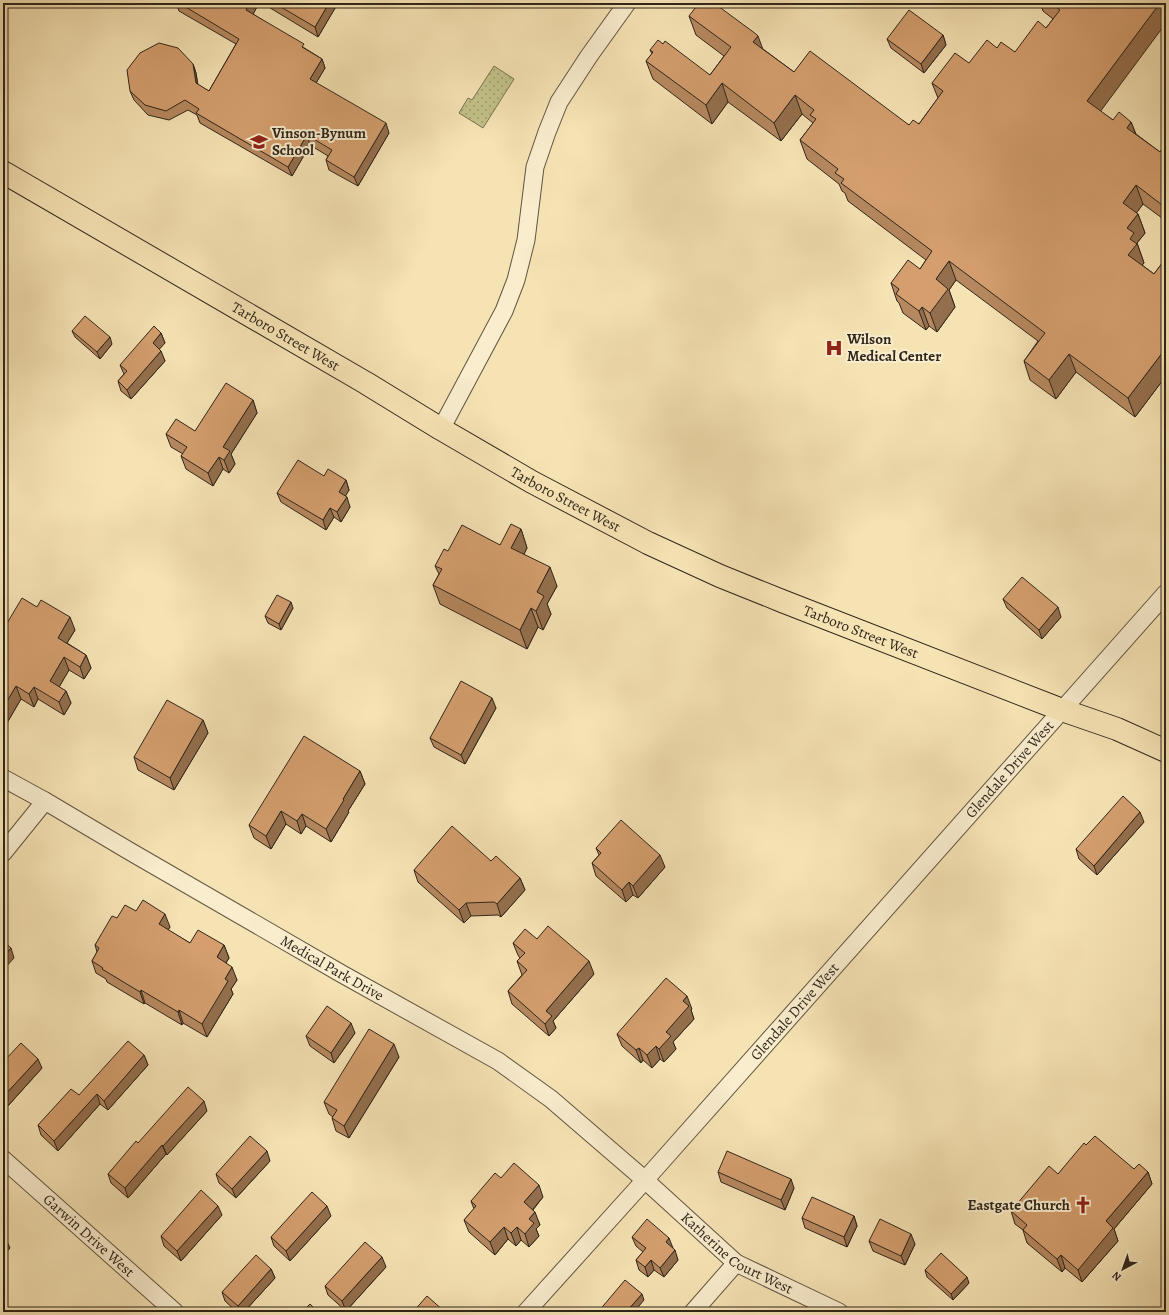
<svg xmlns="http://www.w3.org/2000/svg" width="1169" height="1315" font-family="Alegreya,serif">
  <defs>
    <pattern id="grass-dots" width="8" height="8" patternUnits="userSpaceOnUse"><rect width="8" height="8" fill="#c2c289"/><path d="M2 2h.1M6 6h.1" fill="none" stroke="#9e9d6f" stroke-width="1.8" stroke-linecap="round"/></pattern>
  </defs>
  <rect width="100%" height="100%" fill="#f6e3b4"/>
  <filter id="stains"><feTurbulence type="fractalNoise" baseFrequency=".005" numOctaves="4"/><feColorMatrix values="0 0 0 0 .2 0 0 0 0 .09 0 0 0 0 .02 0 0 0 .5 -.17"/></filter>
  <radialGradient id="worn" r=".72"><stop offset=".6" stop-color="#630" stop-opacity="0"/><stop offset="1" stop-color="#630" stop-opacity=".3"/></radialGradient>
  <path fill="url(#grass-dots)" stroke="#787452" d="M494,66L514,79L483,128L459,113L468,98L472,100Z"/>
  <g fill="none" stroke-linecap="round" stroke-linejoin="round">
    <g stroke="#615541" stroke-width="19">
      <g id="minor">
        <path d="M441,429L504,311L516,280L526,240L535,167L547,132L559,102L589,56L627,3"/>
        <path id="s1" d="M3,778L45,801L131,852L342,974L498,1061L551,1099L645,1180L736,1263L839,1312"/>
        <path d="M3,853L45,801"/>
        <path id="s2" d="M3,1159L175,1312"/>
        <path id="s3" d="M526,1312L645,1180L1166,593"/>
        <path d="M693,1312L736,1263"/>
      </g>
    </g>
    <g stroke="#2f261b" stroke-width="24">
      <g id="major">
        <path id="s4" d="M3,172L366,383L441,429L532,482L648,543L720,576L782,601L1062,710L1117,729L1166,751"/>
      </g>
    </g>
    <use href="#minor" stroke="#f9edce" stroke-width="17"/>
    <use href="#major" stroke="#f6e3b4" stroke-width="22"/>
  </g>
  <path fill="#b6885f" stroke="#2f261b" d="M176,3H259L253,14L306,49L322,59L325,68L316,83L389,133L358,186L329,170L326,160L328,156L310,145L292,176L200,123L197,115L188,110L169,120L148,115L134,100L130,91L193,64L196,73L198,85L209,91L236,44L179,11Z
    M266,3H338L318,37L267,6Z
    M1040,3H1166L1100,111L1113,120L1131,122L1136,134L1160,152L1166,144V221L1143,204L1136,213L1138,214L1145,233L1137,243L1144,263L1142,265L1154,274L1166,258V376L1135,417L1076,372L1056,399L1030,380L1024,361L1038,341L956,280L949,290L955,307L937,332L929,326L926,330L903,313L899,303L897,301L891,283L920,269L926,260L848,201L845,193L842,191L839,184L807,159L800,140L813,123L802,114L781,141L728,102L712,124L653,79L646,61L652,54L650,50L710,75L724,56L696,35L689,16L763,49L794,72L909,125L919,124L938,98L932,83L969,63L997,48L1015,52L1046,28L1053,19L1043,11Z
    M943,35L946,45L924,73L891,48L887,39Z
    M72,331L112,344L100,359L75,337Z
    M161,333L165,343L159,349L165,361L131,399L121,391L118,381L124,374L120,365Z
    M253,400L257,413L231,454L235,464L229,473L223,469L213,486L186,469L181,456L183,454L171,447L166,434L195,431Z
    M324,476L346,480L349,490L345,496L350,507L341,522L334,517L326,530L281,502L277,493Z
    M521,529L527,548L524,554L557,586L547,604L551,614L543,630L538,627L527,649L440,604L433,585L439,574L435,566L500,545Z
    M1003,599L1061,617L1042,639L1007,608Z
    M293,608L281,630L268,623L265,616Z
    M3,630H75L67,643L86,655L91,668L84,679L69,670L59,687L66,691L71,703L64,715L38,699L34,707L21,699L4,728H3Z
    M496,708L465,764L434,747L430,738Z
    M203,720L208,733L174,790L138,770L134,757Z
    M360,771L365,784L348,811L349,812L331,842L306,826L301,834L286,824L271,849L254,838L249,825Z
    M1144,822L1097,875L1079,859L1076,849Z
    M596,848L665,867L638,898L633,895L626,902L596,876L592,863L599,855Z
    M491,861L520,878L525,890L501,917L498,915L471,916L464,923L418,882L414,870Z
    M136,911L170,927L168,930L190,943L224,945L229,958L226,963L237,980L231,989L233,994L207,1037L183,1023L182,1025L145,1003L144,1004L107,982L106,979L96,973L92,961L97,952L95,945L117,918Z
    M537,939L594,974L553,1021L556,1028L549,1036L512,1004L508,991L522,975L517,961L520,958L518,955L513,943Z
    M692,1009L691,1010L694,1019L673,1042L676,1049L664,1062L660,1059L652,1068L643,1060L641,1063L622,1046L617,1034Z
    M355,1033L334,1063L310,1046L306,1036Z
    M144,1055L148,1065L108,1110L100,1104L58,1151L41,1135L38,1125L79,1095Z
    M399,1057L349,1138L336,1131L332,1118L333,1117L329,1114L324,1102Z
    M3,1062L42,1068L7,1107L3,1103Z
    M207,1111L167,1155L166,1154L128,1198L111,1183L108,1174L138,1143Z
    M1086,1145L1134,1169L1148,1172L1152,1184L1114,1229L1118,1241L1082,1282L1065,1268L1062,1272L1027,1243L1023,1230L1015,1224L1011,1211L1058,1174Z
    M270,1161L236,1198L219,1183L216,1174Z
    M718,1172L794,1188L785,1210L721,1182Z
    M501,1178L543,1197L533,1210L540,1225L536,1229L539,1236L529,1247L521,1240L516,1246L508,1239L495,1255L469,1232L464,1220L474,1209L471,1201Z
    M222,1215L181,1261L164,1246L161,1236Z
    M331,1216L290,1261L274,1246L271,1237Z
    M854,1216L857,1226L847,1247L805,1228L802,1218Z
    M632,1237L673,1248H672L678,1260L664,1277L654,1270L648,1277L639,1270L636,1260L643,1252L636,1246Z
    M869,1241L915,1244L905,1265L873,1251Z
    M386,1267L346,1311L328,1295L325,1286Z
    M271,1269L275,1278L244,1312H237L225,1301L222,1292Z
    M925,1270L969,1283L953,1300L927,1277Z"/>
  <path fill="#946f4d" stroke="#2f261b" d="M250,3H259L250,20L246,10Z
    M329,3H338L318,37L315,27Z
    M1160,3H1166V23L1094,120L1087,101Z
    M943,35L946,45L924,73L921,64Z
    M758,36L765,55L753,42Z
    M322,59L325,68L313,88L310,79Z
    M193,64L196,73L199,93L196,83Z
    M722,83L728,102L712,124L706,105Z
    M795,95L802,114L781,141L774,123Z
    M1131,122L1138,140L1127,128Z
    M386,123L389,133L358,186L354,177Z
    M307,135L310,145L292,176L288,167Z
    M1136,185L1143,204L1130,222L1123,203Z
    M1138,214L1145,233L1137,243L1144,263L1135,274L1128,255L1127,228Z
    M949,261L956,280L949,290L955,307L937,332L930,313L936,279Z
    M922,307L929,326L926,330L919,311Z
    M161,333L165,343L156,353L153,343Z
    M110,337L112,344L100,359L97,352Z
    M1166,348V376L1135,417L1128,398Z
    M161,351L165,361L131,399L127,390Z
    M1069,354L1076,372L1056,399L1049,380Z
    M253,400L257,413L231,454L235,464L229,473L224,460L223,447Z
    M219,457L223,469L213,486L208,473Z
    M346,480L349,490L342,502L339,492Z
    M3,494L7,505L3,509Z
    M347,497L350,507L341,522L337,512Z
    M330,508L334,517L326,530L323,520Z
    M521,529L527,548L518,566L511,548Z
    M550,567L557,586L547,604L551,614L543,630L536,611L537,592Z
    M291,602L293,608L281,630L279,624Z
    M1058,607L1061,617L1042,639L1039,630Z
    M531,608L538,627L527,649L520,630Z
    M70,617L75,630L62,651L58,638Z
    M86,655L91,668L84,679L80,667Z
    M64,657L69,670L55,694L50,681Z
    M16,686L21,699L4,728L3,726V708Z
    M34,687L38,699L34,707L29,694Z
    M66,691L71,703L64,715L59,702Z
    M492,698L496,708L465,764L461,755Z
    M203,720L208,733L174,790L170,778Z
    M360,771L365,784L348,811L349,812L331,842L326,829L343,799Z
    M281,811L286,824L271,849L266,836Z
    M1140,812L1144,822L1097,875L1094,866Z
    M302,814L306,826L301,834L297,821Z
    M660,855L665,867L638,898L633,886Z
    M520,878L525,890L501,917L497,904Z
    M629,882L633,895L626,902L622,890Z
    M466,903L471,916L464,923L459,910Z
    M165,914L170,927L164,937L159,924Z
    M224,945L229,958L221,970L217,957Z
    M11,948L14,958L3,970V957Z
    M589,961L594,974L553,1021L556,1028L549,1036L545,1024L546,1011Z
    M232,967L237,980L231,989L233,994L207,1037L202,1024L225,979Z
    M141,990L145,1003L144,1004L140,992Z
    M687,996L692,1009L691,1010L694,1019L673,1042L676,1049L664,1062L659,1049L666,1032L683,1001Z
    M179,1010L183,1023L182,1025L178,1012Z
    M351,1023L355,1033L334,1063L331,1053Z
    M394,1044L399,1057L349,1138L344,1126Z
    M656,1046L660,1059L652,1068L647,1055Z
    M639,1048L643,1060L641,1063L636,1050Z
    M144,1055L148,1065L108,1110L104,1101Z
    M38,1059L42,1068L7,1107L3,1097Z
    M97,1094L100,1104L58,1151L54,1141Z
    M204,1101L207,1111L167,1155L163,1146Z
    M162,1145L166,1154L128,1198L125,1188Z
    M267,1151L270,1161L236,1198L232,1189Z
    M1148,1172L1152,1184L1114,1229L1118,1241L1082,1282L1078,1270L1106,1221Z
    M791,1179L794,1188L785,1210L781,1200Z
    M539,1185L543,1197L528,1215L524,1202Z
    M218,1206L222,1215L181,1261L177,1251Z
    M327,1206L331,1216L290,1261L286,1251Z
    M535,1212L540,1225L536,1229L539,1236L529,1247L525,1234L529,1219Z
    M854,1216L857,1226L847,1247L844,1237Z
    M504,1227L508,1239L495,1255L490,1242Z
    M517,1227L521,1240L516,1246L511,1233Z
    M3,1229L6,1237L3,1241Z
    M911,1234L915,1244L905,1265L901,1256Z
    M669,1238L673,1248L669,1252L666,1242Z
    M6,1239L10,1248L3,1256V1243Z
    M675,1250L678,1260L664,1277L660,1268Z
    M1061,1255L1065,1268L1062,1272L1057,1259Z
    M382,1257L386,1267L346,1311L342,1301Z
    M651,1260L654,1270L648,1277L645,1267Z
    M271,1269L275,1278L244,1312H240L238,1306Z
    M967,1277L969,1283L953,1300L951,1294Z
    M642,1294L644,1300L634,1312H626Z"/>
  <path fill="#d49e6e" stroke="#2f261b" d="M179,3H250L246,10L304,44L302,47L322,59L310,79L386,123L354,177L326,160L332,150L307,135L288,167L196,113L199,109L185,100L166,111L145,105L130,91L127,70L140,53L159,43L178,48L193,64L196,83L209,91L239,39Z
    M274,3H329L315,27Z
    M699,3H714L756,34L758,36L753,42L794,72L810,51L909,125L913,120L919,124L943,91L932,83L955,53L969,63L987,40L997,48L1001,42L1015,52L1038,21L1046,28L1060,10L1050,3H1160L1087,101L1113,120L1119,112L1131,122L1127,128L1160,152L1166,144V208L1136,185L1123,203L1138,214L1127,228L1134,233L1130,239L1137,244L1128,255L1154,274L1166,258V348L1128,398L1069,354L1049,380L1024,361L1045,333L949,261L936,279L948,289L930,313L922,307L919,311L896,294L899,289L891,283L908,260L920,269L932,251L841,183L844,179L835,173L838,169L800,140L816,119L810,115L814,110L795,95L774,123L722,83L706,105L646,61L653,52L650,50L658,40L663,44L665,41L710,75L731,47L689,16Z
    M909,10L943,35L921,64L887,39Z
    M85,316L110,337L97,352L72,331Z
    M154,326L161,333L153,343L161,351L127,390L118,381L127,371L120,365Z
    M226,383L253,400L223,447L230,451L224,460L219,457L208,473L181,456L187,447L166,434L176,419L195,431Z
    M298,460L324,476L328,469L346,480L339,492L347,497L337,512L330,508L323,520L277,493Z
    M511,524L521,529L511,548L550,567L537,592L544,596L536,611L531,608L520,630L433,585L442,569L435,566L444,549L448,551L462,525L500,545Z
    M1022,577L1058,607L1039,630L1003,599Z
    M277,595L291,602L279,624L265,616Z
    M22,598L37,607L41,600L70,617L58,638L86,655L80,667L64,657L50,681L66,691L59,702L34,687L29,694L16,686L3,708V630Z
    M461,681L492,698L461,755L430,738Z
    M167,700L203,720L170,778L134,757Z
    M304,736L360,771L343,799L344,800L326,829L302,814L297,821L281,811L266,836L249,825Z
    M1123,796L1140,812L1094,866L1076,849Z
    M621,820L660,855L633,886L629,882L622,890L592,863L601,853L596,848Z
    M452,826L491,861L496,856L520,878L497,904L494,902L466,903L459,910L414,870Z
    M143,900L165,914L159,924L190,943L198,930L224,945L217,957L232,967L225,979L228,981L202,1024L179,1010L178,1012L141,990L140,992L102,969L103,968L92,961L99,948L95,945L112,916L117,918L125,905L136,911Z
    M548,926L589,961L546,1011L552,1016L545,1024L508,991L527,970L517,961L525,953L513,943L525,929L537,939Z
    M3,941L11,948L3,957Z
    M666,978L687,996L683,1001L689,1006L666,1032L671,1036L659,1049L656,1046L647,1055L639,1048L636,1050L617,1034Z
    M327,1006L351,1023L331,1053L306,1036Z
    M369,1029L394,1044L344,1126L332,1118L337,1110L324,1102Z
    M128,1041L144,1055L104,1101L97,1094L54,1141L38,1125L71,1089L79,1095Z
    M21,1043L38,1059L3,1097V1062Z
    M188,1087L204,1101L163,1146L162,1145L125,1188L108,1174L136,1141L138,1143Z
    M250,1136L267,1151L232,1189L216,1174Z
    M1095,1136L1134,1169L1139,1164L1148,1172L1106,1221L1113,1228L1078,1270L1061,1255L1057,1259L1023,1230L1027,1225L1011,1211L1049,1166L1058,1174L1084,1143L1086,1145Z
    M727,1151L791,1179L781,1200L718,1172Z
    M514,1163L539,1185L524,1202L535,1212L529,1219L534,1223L525,1234L517,1227L511,1233L504,1227L490,1242L464,1220L476,1206L471,1201L495,1173L501,1178Z
    M201,1190L218,1206L177,1251L161,1236Z
    M312,1192L327,1206L286,1251L271,1237Z
    M812,1197L854,1216L844,1237L802,1218Z
    M647,1219L669,1238L666,1242L675,1250L660,1268L651,1260L645,1267L636,1260L646,1248L632,1237Z
    M880,1219L911,1234L901,1256L869,1241Z
    M3,1236L6,1239L3,1243Z
    M365,1242L382,1257L342,1301L325,1286Z
    M941,1253L967,1277L951,1294L925,1270Z
    M256,1255L271,1269L238,1306L222,1292Z
    M625,1280L642,1294L626,1312H598Z
    M427,1296L444,1311L443,1312H413Z
    M310,1304L318,1312H302Z"/>
  <defs>
    <g id="school-bare" transform="scale(1.38)"><path d="M0-5L7-2L0 1L-7-2ZM-4 1L0 2.5L4 1V4Q0 6-4 4Z" fill="#8f2418" stroke="#f9edce" stroke-width="2.5" paint-order="stroke"/></g>
    <g id="hospital-bare" transform="scale(1.38)"><path d="M-5-5h3v3.5h4V-5h3V5h-3V1.5h-4V5h-3Z" fill="#8f2418" stroke="#f9edce" stroke-width="2.5" paint-order="stroke"/></g>
    <g id="church-bare" transform="scale(1.38)"><path d="M-1.2-6h2.4v3.5h3.3v2.4h-3.3V6h-2.4V-.1h-3.3v-2.4h3.3Z" fill="#8f2418" stroke="#f9edce" stroke-width="2.5" paint-order="stroke"/></g>
  </defs>
  <g fill-rule="evenodd">
    <use href="#school-bare" x="259" y="142"/>
    <use href="#hospital-bare" x="834" y="348"/>
    <use href="#church-bare" x="1083" y="1205"/>
  </g>
  <g text-anchor="middle" dominant-baseline="central" stroke-width="4" stroke-linejoin="round" paint-order="stroke">
    <g font-size="15" font-weight="bold" fill="#2f261b" stroke="#f9edce" text-anchor="start">
      <text x="272" y="133">Vinson-Bynum<tspan x="272" dy="17">School</tspan></text>
      <text x="847" y="339">Wilson<tspan x="847" dy="17">Medical Center</tspan></text>
      <text x="1070" y="1205" text-anchor="end">Eastgate Church</text>
    </g>
    <g font-size="15" fill="#2f261b" stroke="#f9edce">
      <text stroke="none"><textPath href="#s4" startOffset="327">Tarboro Street West</textPath></text>
      <text stroke="none"><textPath href="#s4" startOffset="651">Tarboro Street West</textPath></text>
      <text stroke="none"><textPath href="#s4" startOffset="975">Tarboro Street West</textPath></text>
      <text stroke="none"><textPath href="#s3" startOffset="727">Glendale Drive West</textPath></text>
      <text stroke="none"><textPath href="#s1" startOffset="380">Medical Park Drive</textPath></text>
      <text stroke="none"><textPath href="#s3" startOffset="403">Glendale Drive West</textPath></text>
      <text stroke="none"><textPath href="#s2" startOffset="115">Garwin Drive West</textPath></text>
      <text stroke="none"><textPath href="#s1" startOffset="878">Katherine Court West</textPath></text>
    </g>
  </g>
  <rect width="1169" height="1315" fill="none" stroke="#f6e3b4" stroke-width="16"/>
  <rect x="4" y="4" width="1161" height="1307" fill="none" stroke="#2f261b" stroke-width="2"/>
  <rect x="8" y="8" width="1153" height="1299" fill="none" stroke="#2f261b"/>
  <g transform="translate(1123 1269) rotate(221)" stroke="#f9edce" stroke-width="3" paint-order="stroke">
  <path d="M0-3L7 15L0 10L-7 15Z" fill="#2f261b"/>
  <text y="-6" font-size="11" font-weight="bold" text-anchor="middle" fill="#2f261b">N</text>
  </g>
  <rect width="100%" height="100%" filter="url(#stains)"/>
  <rect width="100%" height="100%" fill="url(#worn)"/>
</svg>
